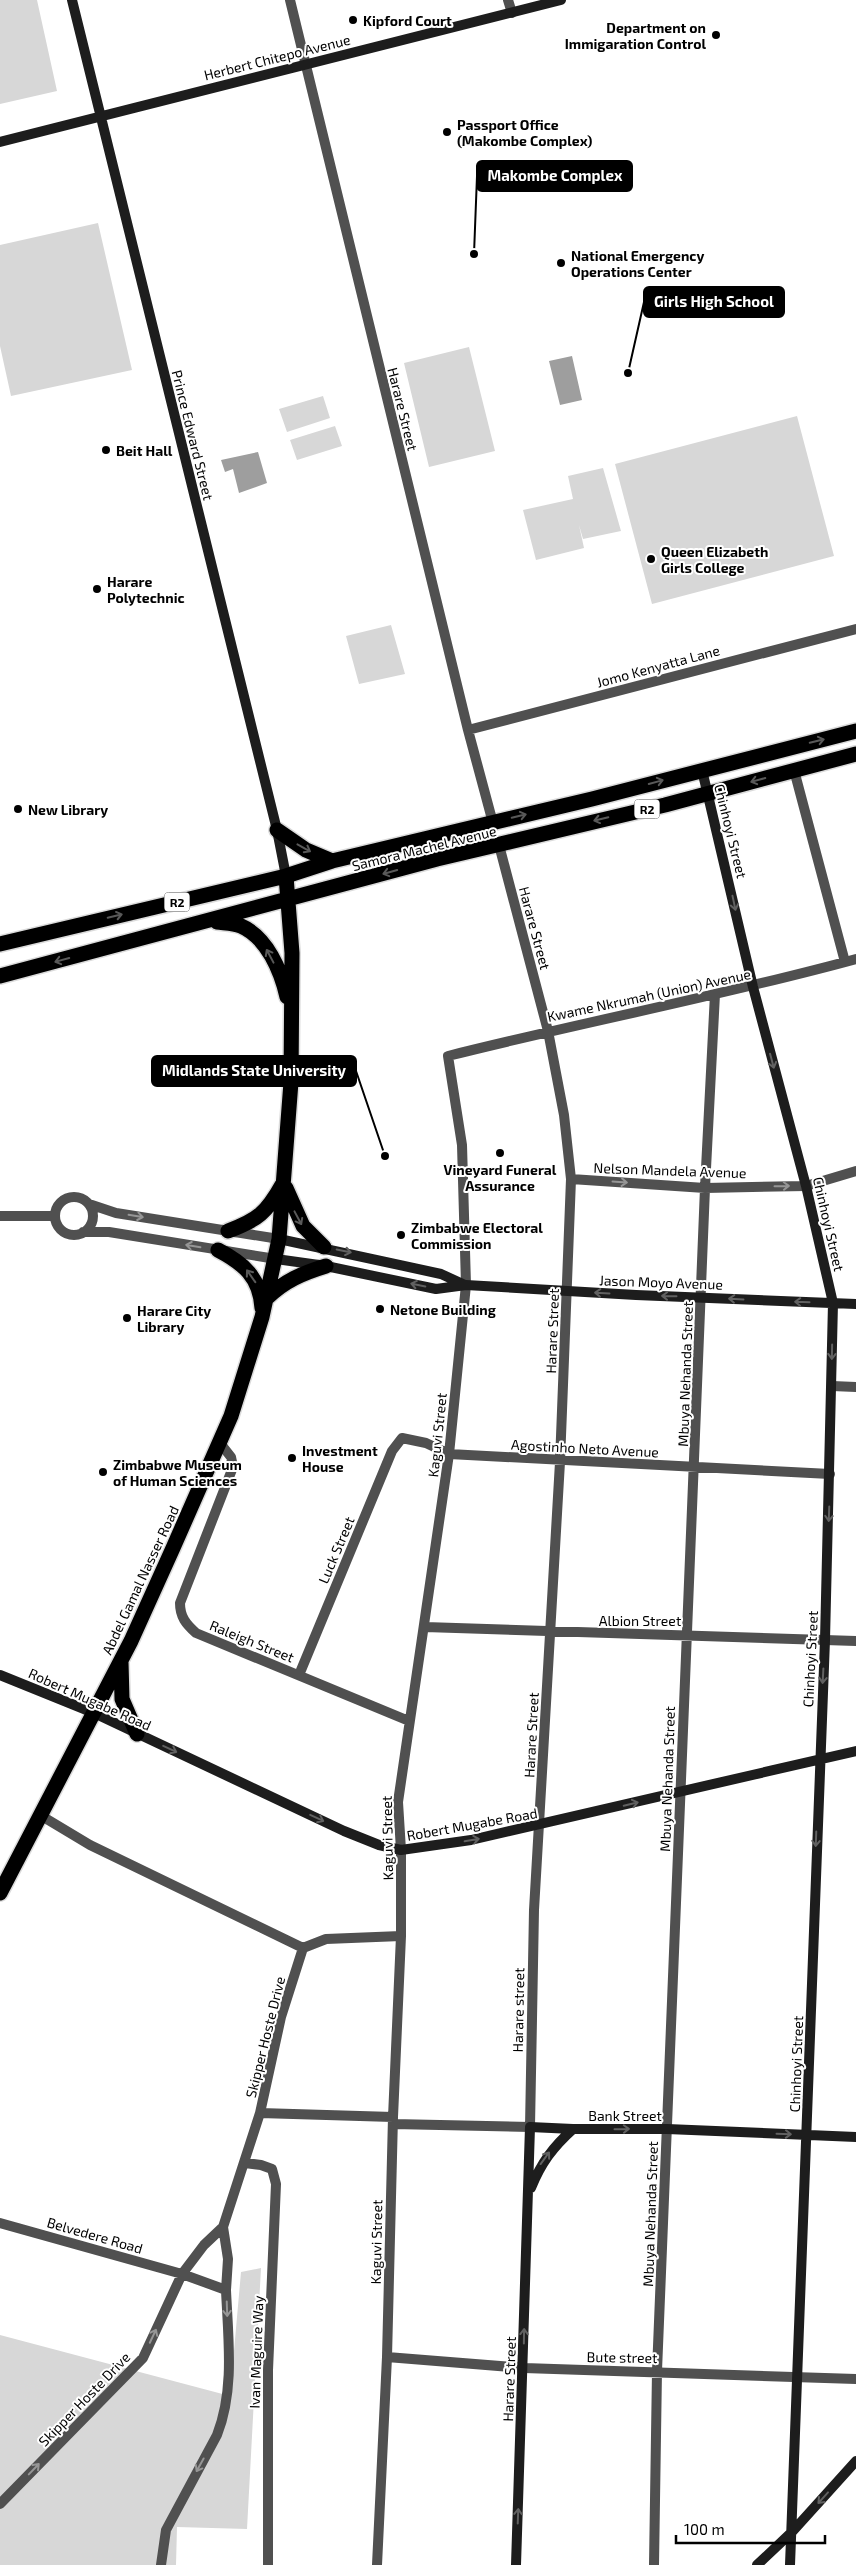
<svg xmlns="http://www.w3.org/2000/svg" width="856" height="2565" font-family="'Exo 2',sans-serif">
  <rect width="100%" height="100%" fill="#fff"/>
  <path fill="#d7d7d7" d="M0,0H37L57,91L0,104Z
    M98,223L132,370L11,396L0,346V245Z
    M469,347L495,451L429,467L404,363Z
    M323,396L330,418L287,432L279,409Z
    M797,416L834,556L652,604L615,464Z
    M335,426L342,446L297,460L290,440Z
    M603,468L621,531L583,539L579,525L584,548L536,560L523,510L573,499L568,476Z
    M391,625L405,674L359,684L346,636Z
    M261,2268L247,2529L177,2527L176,2565H0V2335L230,2396L241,2272Z"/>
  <path fill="#9e9e9e" d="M572,356L582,400L560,405L549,361Z
    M258,452L267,483L239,493L233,469L225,472L221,460Z"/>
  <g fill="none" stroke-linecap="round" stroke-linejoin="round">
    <g stroke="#dbdbdb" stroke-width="18">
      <path id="highway" d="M277,830L306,850L332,861
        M217,922C224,923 234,923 241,926C267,937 281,971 287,997
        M0,944L286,876L332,861L592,799L856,731
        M0,976L437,859L665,805L856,754
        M286,1188L303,1226L324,1247
        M228,1231C258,1220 267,1212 282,1185
        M218,1250C243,1263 260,1277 262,1308
        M267,1298C284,1281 303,1273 326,1266
        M121,1662L122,1699L137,1734
        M0,1893L131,1641L173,1548L231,1416L262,1317L279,1239L291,1082L292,953L286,876"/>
    </g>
    <path stroke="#505050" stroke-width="10" d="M290,0L468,730L493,823
      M508,0L512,13
      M468,730L856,629
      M794,770L845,962
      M571,1179L705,1188L806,1186L856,1171
      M55 1216a19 19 0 1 1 38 0a19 19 0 1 1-38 0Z
      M89,1204L116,1213L279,1239
      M0,1216H55
      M83,1232H109L276,1259
      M832,1386L856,1387
      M220,1443L231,1457L233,1467L180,1603C180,1617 186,1624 196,1633L409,1721
      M425,1627L856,1641
      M299,1675L392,1451L402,1438L426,1443L449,1454L830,1474
      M40,1815L90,1845L303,1948
      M260,2113L393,2117
      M393,2124L530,2127L534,1910L560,1462L571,1179L564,1115L548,1031L499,845
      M245,2163L261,2165L272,2169L276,2184L268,2370V2565
      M0,2223L182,2274L226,2290C228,2337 235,2390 217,2435L166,2530L161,2565
      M223,2227L228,2259L226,2290
      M387,2357L524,2368L856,2379
      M0,2504L143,2358L182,2274L204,2245L223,2227L260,2113L281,2017L303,1948L326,1939L401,1936
      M377,2565L387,2357L393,2117L401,1936V1850L398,1802L449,1454L466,1285L462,1145L448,1056C583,1022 721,996 856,959
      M654,2565L657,2371L705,1188L715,994"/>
    <path stroke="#1d1d1d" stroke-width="10" d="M72,0L277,830L286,876
      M0,142L561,0
      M702,770L753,987L806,1186L833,1303L825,1640L790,2565
      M279,1239L441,1274L465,1285
      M276,1259L326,1266L436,1289L466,1285L636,1295L856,1304
      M0,1675L94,1713L344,1831L379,1845L401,1850L471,1840L856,1751
      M531,2188C541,2163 553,2147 573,2129
      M516,2565L530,2127L573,2129H667L856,2137
      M757,2565L792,2532L856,2461"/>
    <use href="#highway" stroke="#000" stroke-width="15"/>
  </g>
  <defs><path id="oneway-shaft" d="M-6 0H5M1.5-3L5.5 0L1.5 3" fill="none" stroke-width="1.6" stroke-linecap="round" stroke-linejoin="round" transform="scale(1.25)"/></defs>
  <g stroke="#595959">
    <use href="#oneway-shaft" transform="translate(817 741) rotate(-14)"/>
    <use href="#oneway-shaft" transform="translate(758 780) rotate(165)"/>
    <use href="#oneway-shaft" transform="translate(656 782) rotate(-15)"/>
    <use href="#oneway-shaft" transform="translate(519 816) rotate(-14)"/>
    <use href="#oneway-shaft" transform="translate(601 819) rotate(167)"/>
    <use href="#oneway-shaft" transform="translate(304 848) rotate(29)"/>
    <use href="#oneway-shaft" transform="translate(390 872) rotate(164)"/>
    <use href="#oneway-shaft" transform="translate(115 916) rotate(-13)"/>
    <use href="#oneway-shaft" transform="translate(270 956) rotate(-118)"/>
    <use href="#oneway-shaft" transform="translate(62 960) rotate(165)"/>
    <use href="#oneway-shaft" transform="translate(298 1218) rotate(62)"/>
    <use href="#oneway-shaft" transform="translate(251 1276) rotate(-125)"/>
  </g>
  <g stroke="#616161">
    <use href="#oneway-shaft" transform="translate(734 903) rotate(78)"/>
    <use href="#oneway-shaft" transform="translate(772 1061) rotate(75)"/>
    <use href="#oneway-shaft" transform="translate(344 1251) rotate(12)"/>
    <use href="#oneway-shaft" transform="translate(418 1285) rotate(-168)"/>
    <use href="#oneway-shaft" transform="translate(602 1293) rotate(-177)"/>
    <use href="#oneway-shaft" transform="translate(669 1296) rotate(-179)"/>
    <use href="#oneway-shaft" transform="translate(736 1299) rotate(-177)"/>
    <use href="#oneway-shaft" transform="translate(802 1302) rotate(-178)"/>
    <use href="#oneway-shaft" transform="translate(832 1352) rotate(91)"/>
    <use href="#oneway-shaft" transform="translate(829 1514) rotate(92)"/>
    <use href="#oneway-shaft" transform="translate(823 1676) rotate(93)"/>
    <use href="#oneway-shaft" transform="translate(170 1749) rotate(25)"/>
    <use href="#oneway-shaft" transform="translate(631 1804) rotate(-14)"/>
    <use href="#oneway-shaft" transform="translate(317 1818) rotate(25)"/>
    <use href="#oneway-shaft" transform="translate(816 1839) rotate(92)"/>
    <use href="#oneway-shaft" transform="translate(472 1840) rotate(-10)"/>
    <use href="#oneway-shaft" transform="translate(622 2129) rotate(-1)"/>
    <use href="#oneway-shaft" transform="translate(784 2134) rotate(2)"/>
    <use href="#oneway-shaft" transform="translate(545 2158) rotate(-54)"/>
    <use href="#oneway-shaft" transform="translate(524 2336) rotate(-89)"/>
    <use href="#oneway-shaft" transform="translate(823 2498) rotate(132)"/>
    <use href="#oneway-shaft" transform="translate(518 2516) rotate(-88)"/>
  </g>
  <g stroke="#969696">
    <use href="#oneway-shaft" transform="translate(620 1182) rotate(4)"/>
    <use href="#oneway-shaft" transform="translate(782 1186) rotate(-1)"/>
    <use href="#oneway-shaft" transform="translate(136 1216) rotate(9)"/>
    <use href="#oneway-shaft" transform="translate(193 1246) rotate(-171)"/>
    <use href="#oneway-shaft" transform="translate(227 2309) rotate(88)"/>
    <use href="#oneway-shaft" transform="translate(153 2336) rotate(-65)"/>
    <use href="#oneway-shaft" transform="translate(200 2465) rotate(119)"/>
    <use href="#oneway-shaft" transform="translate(34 2469) rotate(-46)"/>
  </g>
  <g fill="#000" stroke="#fff" stroke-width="2">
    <circle cx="353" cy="20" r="5"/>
    <circle cx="716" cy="35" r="5"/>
    <circle cx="447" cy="132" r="5"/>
    <circle cx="561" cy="263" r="5"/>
    <circle cx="106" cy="450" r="5"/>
    <circle cx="651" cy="559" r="5"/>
    <circle cx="97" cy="589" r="5"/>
    <circle cx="18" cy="809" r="5"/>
    <circle cx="500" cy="1153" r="5"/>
    <circle cx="401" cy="1235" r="5"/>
    <circle cx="380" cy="1309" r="5"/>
    <circle cx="127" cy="1318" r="5"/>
    <circle cx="292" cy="1458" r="5"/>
    <circle cx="103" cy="1472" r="5"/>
  </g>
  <g text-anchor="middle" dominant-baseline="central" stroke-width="4" stroke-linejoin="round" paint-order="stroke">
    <g fill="#fff" stroke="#4c4c4c" stroke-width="1">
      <rect x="634.5" y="799.5" width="25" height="19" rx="4"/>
      <rect x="164.5" y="892.5" width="25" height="19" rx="4"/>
    </g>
    <g font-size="12" font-weight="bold" fill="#000">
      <text x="647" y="809">R2</text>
      <text x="177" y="902">R2</text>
    </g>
    <g font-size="14" font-weight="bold" fill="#000" stroke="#fff" text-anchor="start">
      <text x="363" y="20">Kipford Court</text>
      <text x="706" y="27" text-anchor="end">Department on<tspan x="706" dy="16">Immigaration Control</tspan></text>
      <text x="457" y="124">Passport Office<tspan x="457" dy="16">(Makombe Complex)</tspan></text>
      <text x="571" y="255">National Emergency<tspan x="571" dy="16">Operations Center</tspan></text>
      <text x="116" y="450">Beit Hall</text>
      <text x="661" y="551">Queen Elizabeth<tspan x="661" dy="16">Girls College</tspan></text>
      <text x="107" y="581">Harare<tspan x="107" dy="16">Polytechnic</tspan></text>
      <text x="28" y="809">New Library</text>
      <text x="500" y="1169" text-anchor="middle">Vineyard Funeral<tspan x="500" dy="16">Assurance</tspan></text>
      <text x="411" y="1227">Zimbabwe Electoral<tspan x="411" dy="16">Commission</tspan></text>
      <text x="390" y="1309">Netone Building</text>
      <text x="137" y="1310">Harare City<tspan x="137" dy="16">Library</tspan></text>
      <text x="302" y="1450">Investment<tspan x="302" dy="16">House</tspan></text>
      <text x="113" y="1464">Zimbabwe Museum<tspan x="113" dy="16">of Human Sciences</tspan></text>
    </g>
    <g font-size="14" fill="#000" stroke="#fff">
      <text transform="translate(277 57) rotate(-14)">Herbert Chitepo Avenue</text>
      <text transform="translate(403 409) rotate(76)">Harare Street</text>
      <text transform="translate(193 435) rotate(76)">Prince Edward Street</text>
      <text transform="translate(658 666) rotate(-15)">Jomo Kenyatta Lane</text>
      <text transform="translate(731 831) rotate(76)">Chinhoyi Street</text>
      <text transform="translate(424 848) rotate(-14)">Samora Machel Avenue</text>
      <text transform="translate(535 928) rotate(75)">Harare Street</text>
      <text transform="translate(649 995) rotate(-12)">Kwame Nkrumah (Union) Avenue</text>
      <text transform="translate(670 1170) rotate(2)">Nelson Mandela Avenue</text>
      <text transform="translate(829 1224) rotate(77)">Chinhoyi Street</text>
      <text transform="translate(661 1282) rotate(2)">Jason Moyo Avenue</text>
      <text transform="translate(552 1331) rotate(-88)">Harare Street</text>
      <text transform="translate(685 1374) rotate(-88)">Mbuya Nehanda Street</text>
      <text transform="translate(437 1435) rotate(-84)">Kaguvi Street</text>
      <text transform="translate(585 1448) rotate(3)">Agostinho Neto Avenue</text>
      <text transform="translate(336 1550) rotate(-67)">Luck Street</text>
      <text transform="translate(140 1580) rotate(-65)">Abdel Gamal Nasser Road</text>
      <text x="640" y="1620">Albion Street</text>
      <text transform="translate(252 1641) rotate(22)">Raleigh Street</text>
      <text transform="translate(810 1659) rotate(-87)">Chinhoyi Street</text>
      <text transform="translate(90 1699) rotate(24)">Robert Mugabe Road</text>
      <text transform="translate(531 1735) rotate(-87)">Harare Street</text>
      <text transform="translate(667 1779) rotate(-88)">Mbuya Nehanda Street</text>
      <text transform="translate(472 1824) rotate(-10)">Robert Mugabe Road</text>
      <text transform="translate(387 1838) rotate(-91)">Kaguvi Street</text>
      <text transform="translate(518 2010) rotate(-89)">Harare street</text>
      <text transform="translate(265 2037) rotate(-76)">Skipper Hoste Drive</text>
      <text transform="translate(796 2064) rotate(-88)">Chinhoyi Street</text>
      <text x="625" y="2115">Bank Street</text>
      <text transform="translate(650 2214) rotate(-88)">Mbuya Nehanda Street</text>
      <text transform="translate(95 2235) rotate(16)">Belvedere Road</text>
      <text transform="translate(376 2242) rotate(-89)">Kaguvi Street</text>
      <text transform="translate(256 2352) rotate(-88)">Ivan Maguire Way</text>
      <text transform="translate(622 2357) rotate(1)">Bute street</text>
      <text transform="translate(509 2379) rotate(-88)">Harare Street</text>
      <text transform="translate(84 2399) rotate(-46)">Skipper Hoste Drive</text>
    </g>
  </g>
  <path fill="none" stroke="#000" stroke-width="2" d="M474 254L477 176M628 373L644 302M385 1156L356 1071"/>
  <g fill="#000" stroke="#fff" stroke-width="2">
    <circle cx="474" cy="254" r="5"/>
    <circle cx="628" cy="373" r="5"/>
    <circle cx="385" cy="1156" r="5"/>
  </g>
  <g fill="#000" stroke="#000" stroke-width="2">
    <rect x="477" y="161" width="155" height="30" rx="5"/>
    <rect x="644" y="287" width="140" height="30" rx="5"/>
    <rect x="152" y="1056" width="204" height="30" rx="5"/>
  </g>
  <g font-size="15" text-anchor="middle" font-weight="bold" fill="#fff">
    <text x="555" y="181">Makombe Complex</text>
    <text x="714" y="307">Girls High School</text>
    <text x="254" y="1076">Midlands State University</text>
  </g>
  <path d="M676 2535v8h149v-8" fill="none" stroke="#000000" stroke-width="2.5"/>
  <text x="684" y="2535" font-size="15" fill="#000000" stroke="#ffffff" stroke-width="4" paint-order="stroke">100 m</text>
</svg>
